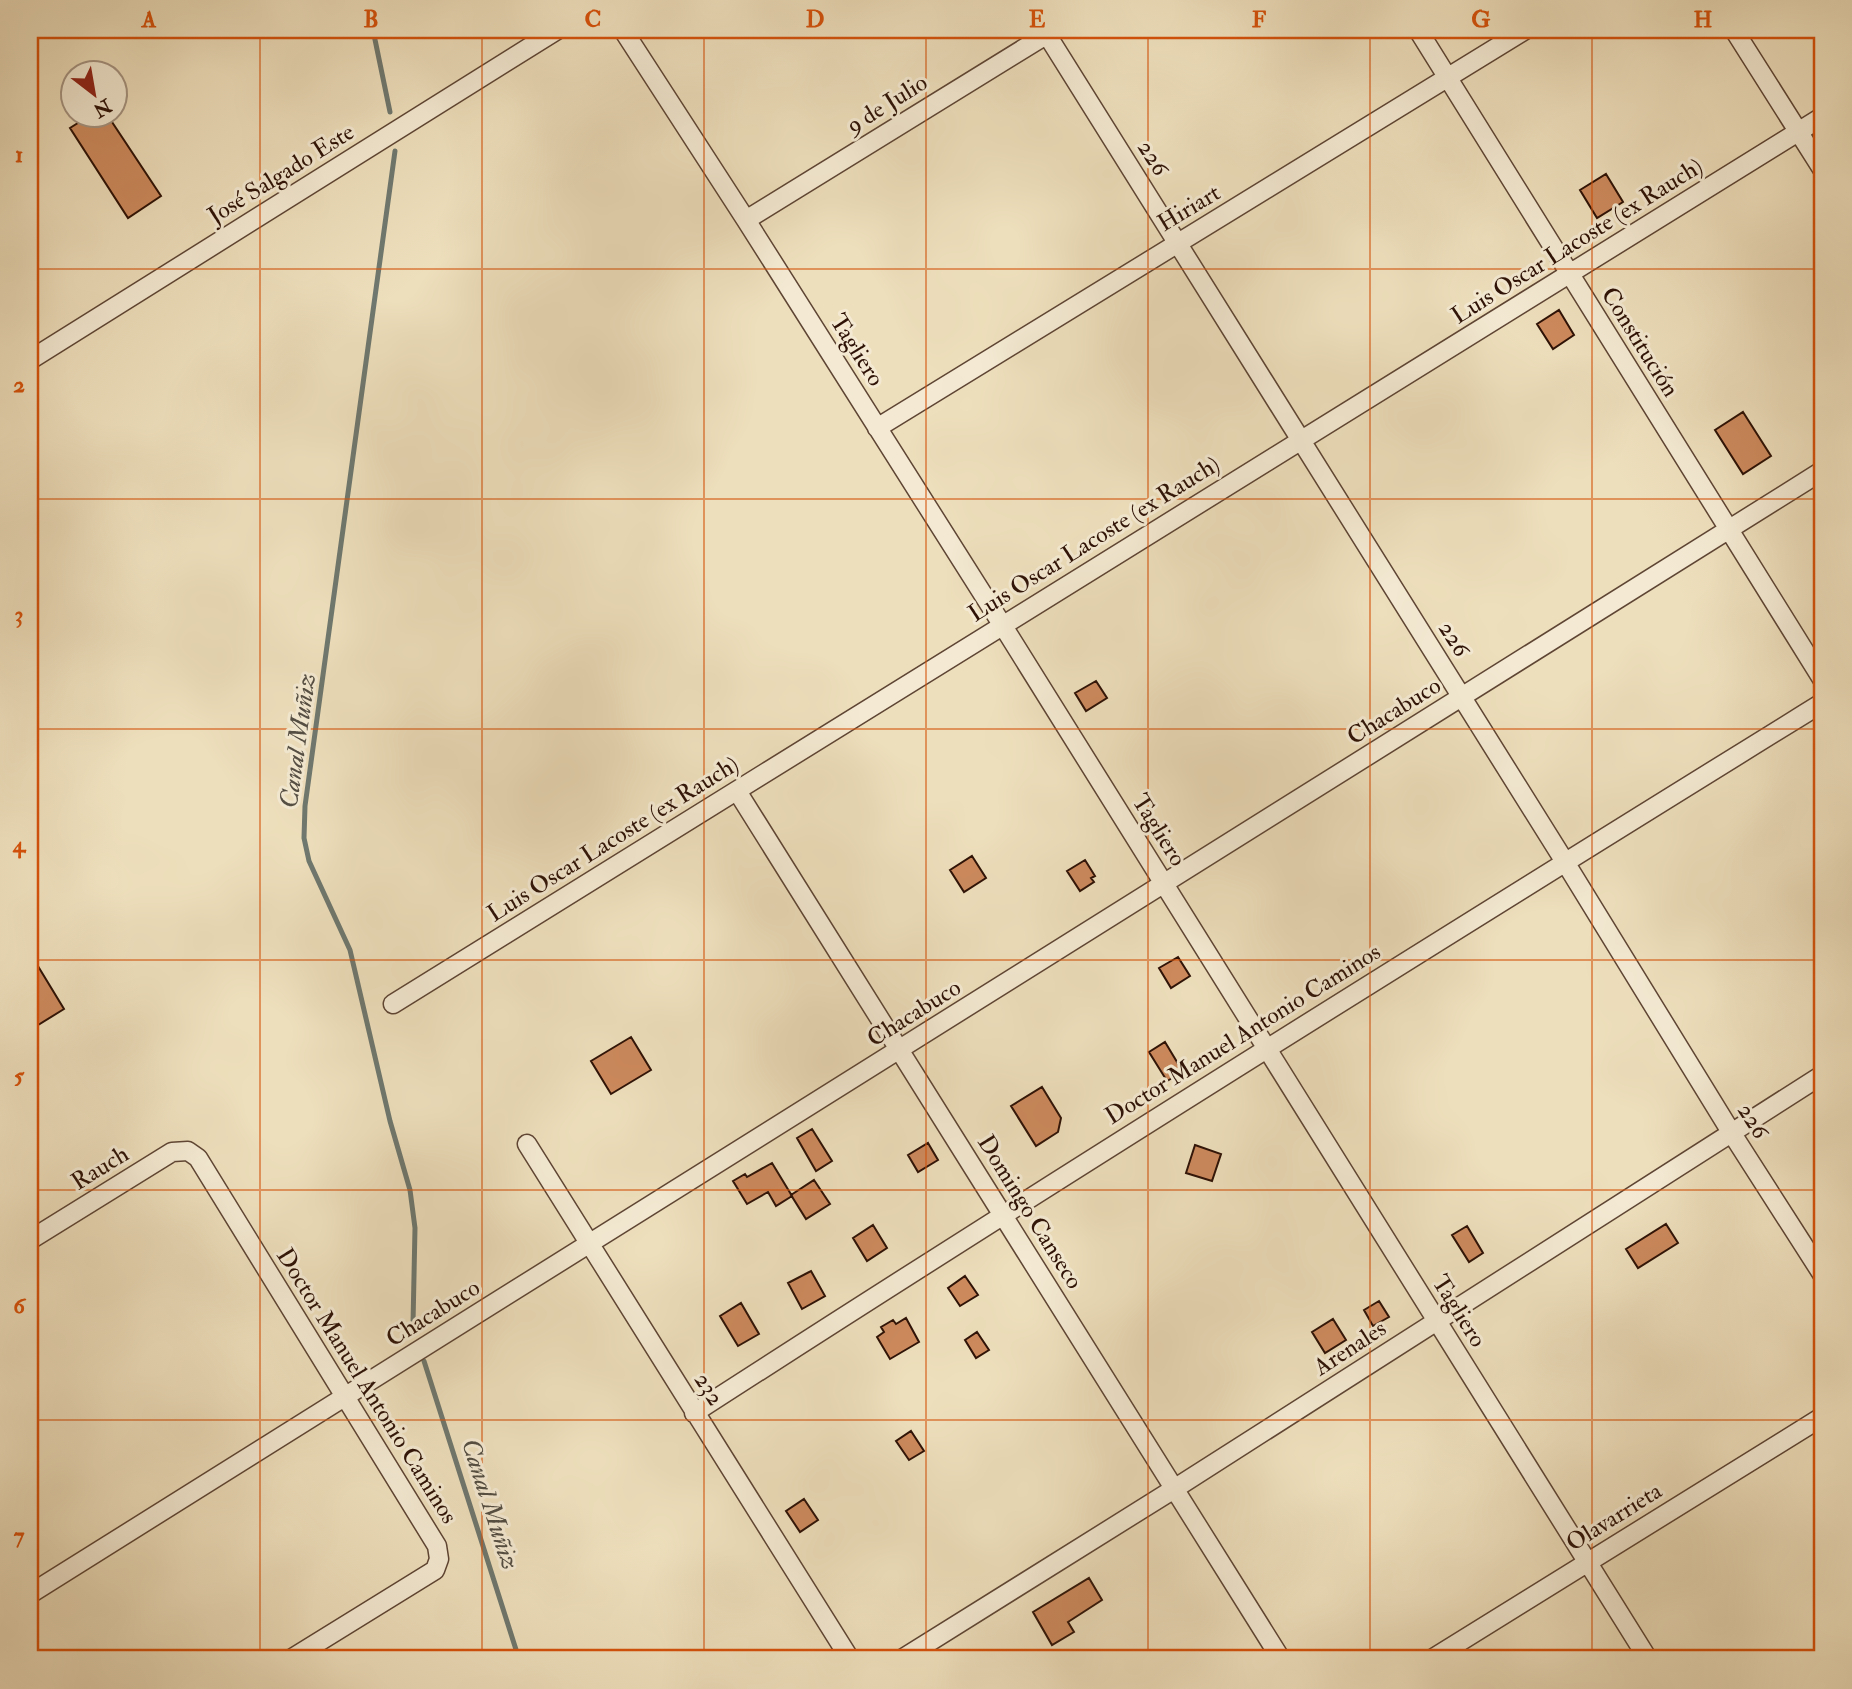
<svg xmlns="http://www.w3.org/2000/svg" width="1852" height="1689" font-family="'IM FELL Double Pica',serif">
  <rect width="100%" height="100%" fill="#eedfbc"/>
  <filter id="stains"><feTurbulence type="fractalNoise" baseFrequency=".00286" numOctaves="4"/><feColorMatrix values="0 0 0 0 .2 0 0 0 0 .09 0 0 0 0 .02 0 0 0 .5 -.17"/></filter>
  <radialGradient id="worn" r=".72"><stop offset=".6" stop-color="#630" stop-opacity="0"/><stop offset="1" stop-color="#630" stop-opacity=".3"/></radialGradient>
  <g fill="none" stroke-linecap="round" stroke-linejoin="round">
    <path stroke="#6f786f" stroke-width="5" d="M373,30L390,112
      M395,151L305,806L304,838L309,861L350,950L390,1121L410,1190L415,1228L413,1324
      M424,1361L519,1659"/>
  </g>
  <path fill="#cd8a5d" stroke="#2e1206" stroke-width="2" d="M89,116H108L161,196L128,218L70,128Z
    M1606,174L1623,202L1597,218L1580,190Z
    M1559,310L1574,335L1553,349L1537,324Z
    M1743,412L1771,456L1743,474L1715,430Z
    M1096,681L1107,698L1086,711L1075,693Z
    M972,856L986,878L964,892L950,870Z
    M1085,860L1095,876L1091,878L1094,882L1080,891L1067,871Z
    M30,953L64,1009L30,1030Z
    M1178,957L1190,976L1171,988L1159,968Z
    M631,1037L651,1070L611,1094L591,1061Z
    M1165,1042L1183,1072L1167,1081L1149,1052Z
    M1042,1087L1061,1118L1058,1132L1036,1146L1011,1106Z
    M812,1129L832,1161L816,1171L797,1138Z
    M928,1143L938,1160L918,1172L908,1155Z
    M1195,1145L1221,1154L1212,1181L1186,1173Z
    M772,1163L792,1196L776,1206L768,1192L747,1204L733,1181L745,1174L747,1177Z
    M814,1180L830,1204L806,1219L791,1195Z
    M1666,1224L1678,1243L1638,1268L1626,1249Z
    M873,1225L887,1248L867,1261L853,1238Z
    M1467,1226L1483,1253L1469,1262L1452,1235Z
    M811,1271L825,1296L802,1309L788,1283Z
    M965,1276L978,1295L960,1306L948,1288Z
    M1379,1301L1389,1317L1373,1326L1364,1310Z
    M741,1303L759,1334L738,1346L720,1316Z
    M906,1318L919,1342L890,1359L877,1337L884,1332L881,1327L893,1320L896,1324Z
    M1333,1319L1346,1340L1325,1353L1312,1332Z
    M977,1332L989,1350L976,1358L965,1340Z
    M911,1431L924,1451L909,1460L896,1441Z
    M804,1499L818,1520L800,1532L786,1511Z
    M1089,1578L1102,1600L1068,1622L1074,1632L1052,1645L1033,1612Z"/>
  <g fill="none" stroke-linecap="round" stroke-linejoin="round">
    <g stroke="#5e4534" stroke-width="21">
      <path id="minor" d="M623,30L746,220L1003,626L1648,1659
        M1044,30L1565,862L1731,1132L1822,1274
        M1418,30L1822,679
        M1734,30L1822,169
        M746,220L1054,30
        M30,360L557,30
        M877,428L1525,30
        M737,791L1281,1659
        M393,1004L1822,117
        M527,1144L850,1659
        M30,1240L172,1152L188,1151L198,1158L437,1546L439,1559L435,1570L291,1659
        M694,1413C1067,1172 1444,937 1822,703
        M30,1594L1822,471
        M902,1659L1174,1489L1822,1075
        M1432,1659L1822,1417"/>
    </g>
    <use href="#minor" stroke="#f4ead3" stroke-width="18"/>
  </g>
  <path fill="none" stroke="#d5520b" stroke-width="2" stroke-opacity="0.55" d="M260,30V1659M482,30V1659M704,30V1659M926,30V1659M1148,30V1659M1370,30V1659M1592,30V1659M30,269H1822M30,499H1822M30,729H1822M30,960H1822M30,1190H1822M30,1420H1822"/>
  <g text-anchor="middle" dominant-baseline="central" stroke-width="6" stroke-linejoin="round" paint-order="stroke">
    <g font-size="24" fill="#2e1206" stroke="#f4ead3">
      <text transform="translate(887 104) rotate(-32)">9 de Julio</text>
      <text transform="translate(1153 158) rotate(58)">226</text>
      <text transform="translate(281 174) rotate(-32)">José Salgado Este</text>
      <text transform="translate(1189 208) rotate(-31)">Hiriart</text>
      <text transform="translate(1577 241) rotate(-32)">Luis Oscar Lacoste (ex Rauch)</text>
      <text transform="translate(1640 342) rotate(58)">Constitución</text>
      <text transform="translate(857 350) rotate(58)">Tagliero</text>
      <text transform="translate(1094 539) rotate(-32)">Luis Oscar Lacoste (ex Rauch)</text>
      <text transform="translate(1454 639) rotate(58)">226</text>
      <text transform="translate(1394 711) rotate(-32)">Chacabuco</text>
      <text transform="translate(1159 830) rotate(58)">Tagliero</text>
      <text transform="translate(613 839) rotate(-32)">Luis Oscar Lacoste (ex Rauch)</text>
      <text transform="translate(914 1013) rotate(-32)">Chacabuco</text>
      <text transform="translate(1243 1034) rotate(-32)">Doctor Manuel Antonio Caminos</text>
      <text transform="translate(1753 1121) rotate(58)">226</text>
      <text transform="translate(100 1168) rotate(-32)">Rauch</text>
      <text transform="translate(1030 1212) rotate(58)">Domingo Canseco</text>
      <text transform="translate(1459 1311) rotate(58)">Tagliero</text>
      <text transform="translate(433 1313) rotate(-32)">Chacabuco</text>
      <text transform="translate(1350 1348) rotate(-33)">Arenales</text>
      <text transform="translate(367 1386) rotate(58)">Doctor Manuel Antonio Caminos</text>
      <text transform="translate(709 1389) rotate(58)">232</text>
      <text transform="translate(1614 1517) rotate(-32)">Olavarrieta</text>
    </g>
    <g font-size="26" font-style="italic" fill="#544e43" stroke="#f4ead3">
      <text transform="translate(298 741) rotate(-82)">Canal Muñiz</text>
      <text transform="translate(490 1504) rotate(72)">Canal Muñiz</text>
    </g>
  </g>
  <rect width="1852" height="1689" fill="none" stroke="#eedfbc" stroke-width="77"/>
  <g transform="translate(94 94) rotate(149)"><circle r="33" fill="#f4ead3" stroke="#a59481" stroke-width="2"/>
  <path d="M0-5L12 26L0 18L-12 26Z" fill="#8f2418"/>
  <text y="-10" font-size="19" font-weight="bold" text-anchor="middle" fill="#2e1206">N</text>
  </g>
  <rect x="38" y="38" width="1776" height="1612" fill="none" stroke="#d5520b" stroke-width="2.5"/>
  <g font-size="23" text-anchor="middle" font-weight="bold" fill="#d5520b">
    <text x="149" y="27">A</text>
    <text x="371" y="27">B</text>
    <text x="593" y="27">C</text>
    <text x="815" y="27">D</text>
    <text x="1037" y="27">E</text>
    <text x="1259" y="27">F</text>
    <text x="1481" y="27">G</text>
    <text x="1703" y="27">H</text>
    <text x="19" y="162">1</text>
    <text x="19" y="392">2</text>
    <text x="19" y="622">3</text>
    <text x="19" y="852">4</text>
    <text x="19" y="1083">5</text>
    <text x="19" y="1313">6</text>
    <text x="19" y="1543">7</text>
  </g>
  <rect width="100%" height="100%" filter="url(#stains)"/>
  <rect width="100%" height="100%" fill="url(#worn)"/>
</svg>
